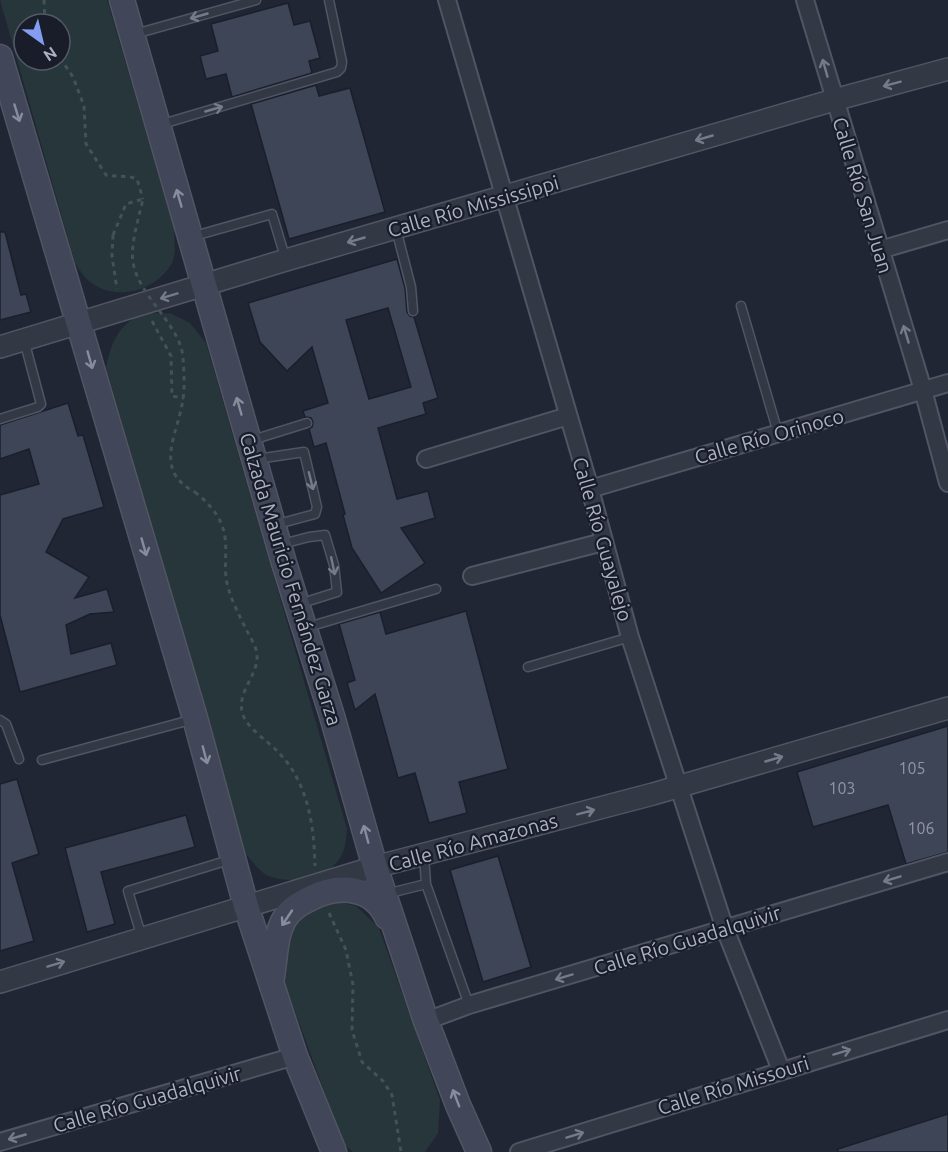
<svg xmlns="http://www.w3.org/2000/svg" width="948" height="1152" font-family="Ubuntu,sans-serif">
  <rect width="100%" height="100%" fill="#202634"/>
  <path fill="#26363a" fill-rule="evenodd" d="M0,0H107L174,228C174,239 177,255 171,265C154,292 114,302 89,281C84,277 79,269 75,263ZM24,24H60V60H24Z
    M170,313L190,323L206,343L347,829C346,837 346,845 343,852C334,879 283,888 262,872C256,867 251,860 246,854L106,367C111,345 118,323 142,315C150,312 162,314 170,313Z
    M336,901L356,906L379,928L440,1100L438,1133L425,1152H353L343,1143L277,962L280,943L310,906Z"/>
  <path fill="#3e4557" stroke="#1b1f2c" stroke-width="1.5" fill-rule="evenodd" d="M288,3L294,25L310,21L320,58L309,61L312,73L232,97L226,74L206,79L200,56L218,51L211,24Z
    M316,85L319,96L350,88L385,212L289,239L251,104Z
    M0,232H5L21,295L26,294L31,312L0,320Z
    M397,259L405,288L407,312L410,316L414,317L438,398L423,403L426,414L378,428L397,499L428,491L435,518L401,528L425,563L381,593L352,548L343,515L345,514L326,443L314,447L309,429L312,427L313,422L311,418L305,417L303,411L328,403L312,347L287,371L260,342L248,303ZM388,308L411,387L369,399L346,320Z
    M68,403L78,436L83,435L104,507L63,519L46,552L89,577L75,598L107,589L114,612L90,614L66,625L71,654L111,643L117,665L20,692L0,615V495L39,484L29,449L0,459V425Z
    M466,611L508,769L459,782L467,813L429,823L415,773L398,778L375,694L355,710L347,683L355,680L339,624L380,612L386,634Z
    M948,726V852L906,864L888,805L813,827L797,772Z
    M17,779L39,854L12,863L34,941L0,951V784Z
    M186,815L195,847L101,872L115,924L87,932L65,848Z
    M498,856L531,967L483,982L450,870Z
    M948,1114V1152H838V1149Z"/>
  <g fill="none" stroke-linecap="round" stroke-linejoin="round">
    <g stroke="#515563" stroke-width="11">
      <path id="service" d="M135,34L256,0
        M159,125L337,72L341,68L342,62L329,0
        M396,229L411,287L413,311
        M191,237L272,214L286,260
        M741,306L778,433
        M0,419L38,407L41,404L24,340
        M252,440L307,423
        M257,459L304,452L317,507L315,514L274,525
        M282,544L309,537L325,535L334,565L337,592L299,604
        M308,627L436,589
        M528,667L630,637
        M0,720L6,724L19,759
        M42,760L194,719
        M424,856L426,884L469,1005
        M386,894L426,884
        M142,938L128,891L232,859"/>
    </g>
    <g stroke="#515563" stroke-width="20">
      <path id="minor" d="M447,0L590,489L630,637L725,929L781,1070
        M805,0L923,390L948,483
        M880,250L948,230
        M426,459L568,416
        M590,489L948,383
        M472,576L603,542
        M426,1021L469,1005L948,862
        M0,1142L295,1056
        M519,1152L948,1020"/>
    </g>
    <g stroke="#515563" stroke-width="24">
      <path id="tertiary" d="M0,347L286,260L834,100L948,69
        M0,982L375,867L653,794L948,708"/>
    </g>
    <g stroke="#515563" stroke-width="27">
      <path id="secondary" d="M122,0L284,563L332,716L375,867L426,1021L458,1105L479,1152
        M0,57L195,718L246,906L295,1056L334,1152
        M272,977C275,959 275,934 285,918C291,908 301,903 311,898C339,884 373,886 387,917"/>
    </g>
    <path stroke="#435257" stroke-width="3" stroke-dasharray="4.5 4.5" stroke-linecap="butt" d="M44,0L45,24
      M60,58L73,77L84,106L86,144L106,175C117,177 127,175 137,179L143,199
      M113,235L112,256L117,289
      M152,321L171,356L172,396L184,398
      M195,492C205,500 216,511 221,523C229,541 224,559 226,578C229,596 238,613 246,629C250,637 256,646 257,654C259,676 235,692 243,715C248,729 268,741 278,752C308,782 314,825 315,866
      M329,913L346,950L353,985L352,1030L362,1062L383,1081L392,1095L401,1152"/>
    <use href="#service" stroke="#333845" stroke-width="8"/>
    <use href="#minor" stroke="#333845" stroke-width="16"/>
    <use href="#tertiary" stroke="#333845" stroke-width="21"/>
    <use href="#secondary" stroke="#414758" stroke-width="24"/>
    <path stroke="#435257" stroke-width="3" stroke-dasharray="4.5 4.5" stroke-linecap="butt" d="M113,235L126,204L143,199C139,217 130,245 133,262C138,296 181,325 183,358C184,371 185,387 183,399C178,435 152,470 195,492"/>
  </g>
  <defs><path id="oneway-shaft" d="M-6 0H5M1.5-3L5.5 0L1.5 3" fill="none" stroke-width="1.6" stroke-linecap="round" stroke-linejoin="round" transform="scale(1.5)"/></defs>
  <g stroke="#767b8a">
    <use href="#oneway-shaft" transform="translate(199 16) rotate(164)"/>
    <use href="#oneway-shaft" transform="translate(825 68) rotate(-106)"/>
    <use href="#oneway-shaft" transform="translate(892 84) rotate(165)"/>
    <use href="#oneway-shaft" transform="translate(214 109) rotate(-16)"/>
    <use href="#oneway-shaft" transform="translate(704 138) rotate(164)"/>
    <use href="#oneway-shaft" transform="translate(356 240) rotate(164)"/>
    <use href="#oneway-shaft" transform="translate(169 296) rotate(163)"/>
    <use href="#oneway-shaft" transform="translate(906 334) rotate(-107)"/>
    <use href="#oneway-shaft" transform="translate(311 481) rotate(76)"/>
    <use href="#oneway-shaft" transform="translate(333 566) rotate(78)"/>
    <use href="#oneway-shaft" transform="translate(774 759) rotate(-16)"/>
    <use href="#oneway-shaft" transform="translate(586 812) rotate(-15)"/>
    <use href="#oneway-shaft" transform="translate(892 879) rotate(163)"/>
    <use href="#oneway-shaft" transform="translate(56 964) rotate(-17)"/>
    <use href="#oneway-shaft" transform="translate(564 977) rotate(163)"/>
    <use href="#oneway-shaft" transform="translate(842 1052) rotate(-17)"/>
    <use href="#oneway-shaft" transform="translate(575 1135) rotate(-17)"/>
    <use href="#oneway-shaft" transform="translate(17 1137) rotate(164)"/>
  </g>
  <g stroke="#878d9d">
    <use href="#oneway-shaft" transform="translate(17 113) rotate(73)"/>
    <use href="#oneway-shaft" transform="translate(179 198) rotate(-106)"/>
    <use href="#oneway-shaft" transform="translate(90 360) rotate(74)"/>
    <use href="#oneway-shaft" transform="translate(239 406) rotate(-106)"/>
    <use href="#oneway-shaft" transform="translate(144 547) rotate(74)"/>
    <use href="#oneway-shaft" transform="translate(205 755) rotate(75)"/>
    <use href="#oneway-shaft" transform="translate(366 834) rotate(-105)"/>
    <use href="#oneway-shaft" transform="translate(287 918) rotate(124)"/>
    <use href="#oneway-shaft" transform="translate(456 1098) rotate(-111)"/>
  </g>
  <g text-anchor="middle" dominant-baseline="central" stroke-width="4.5" stroke-linejoin="round" paint-order="stroke">
    <g font-size="16" fill="#9197a7">
      <text x="912" y="768">105</text>
      <text x="842" y="788">103</text>
      <text x="921" y="828">106</text>
    </g>
    <g font-size="20" fill="#adb2c2" stroke="#191d2a">
      <text transform="translate(863 195) rotate(73)">Calle Río San Juan</text>
      <text transform="translate(473 206) rotate(-16)">Calle Río Mississippi</text>
      <text transform="translate(769 436) rotate(-16)">Calle Río Orinoco</text>
      <text transform="translate(603 539) rotate(74)">Calle Río Guayalejo</text>
      <text transform="translate(291 579) rotate(73)">Calzada Mauricio Fernández Garza</text>
      <text transform="translate(473 842) rotate(-15)">Calle Río Amazonas</text>
      <text transform="translate(687 940) rotate(-17)">Calle Río Guadalquivir</text>
      <text transform="translate(733 1085) rotate(-17)">Calle Río Missouri</text>
      <text transform="translate(147 1099) rotate(-16)">Calle Río Guadalquivir</text>
    </g>
  </g>
  <g transform="translate(42 42) rotate(146)"><circle r="28" fill="#191d2a" stroke="#545967" stroke-width="1.5"/>
  <path d="M0-4.5L10 22L0 15L-10 22Z" fill="#829df2"/>
  <text y="-9" font-size="16" font-weight="bold" text-anchor="middle" fill="#adb2c2">N</text>
  </g>
</svg>
